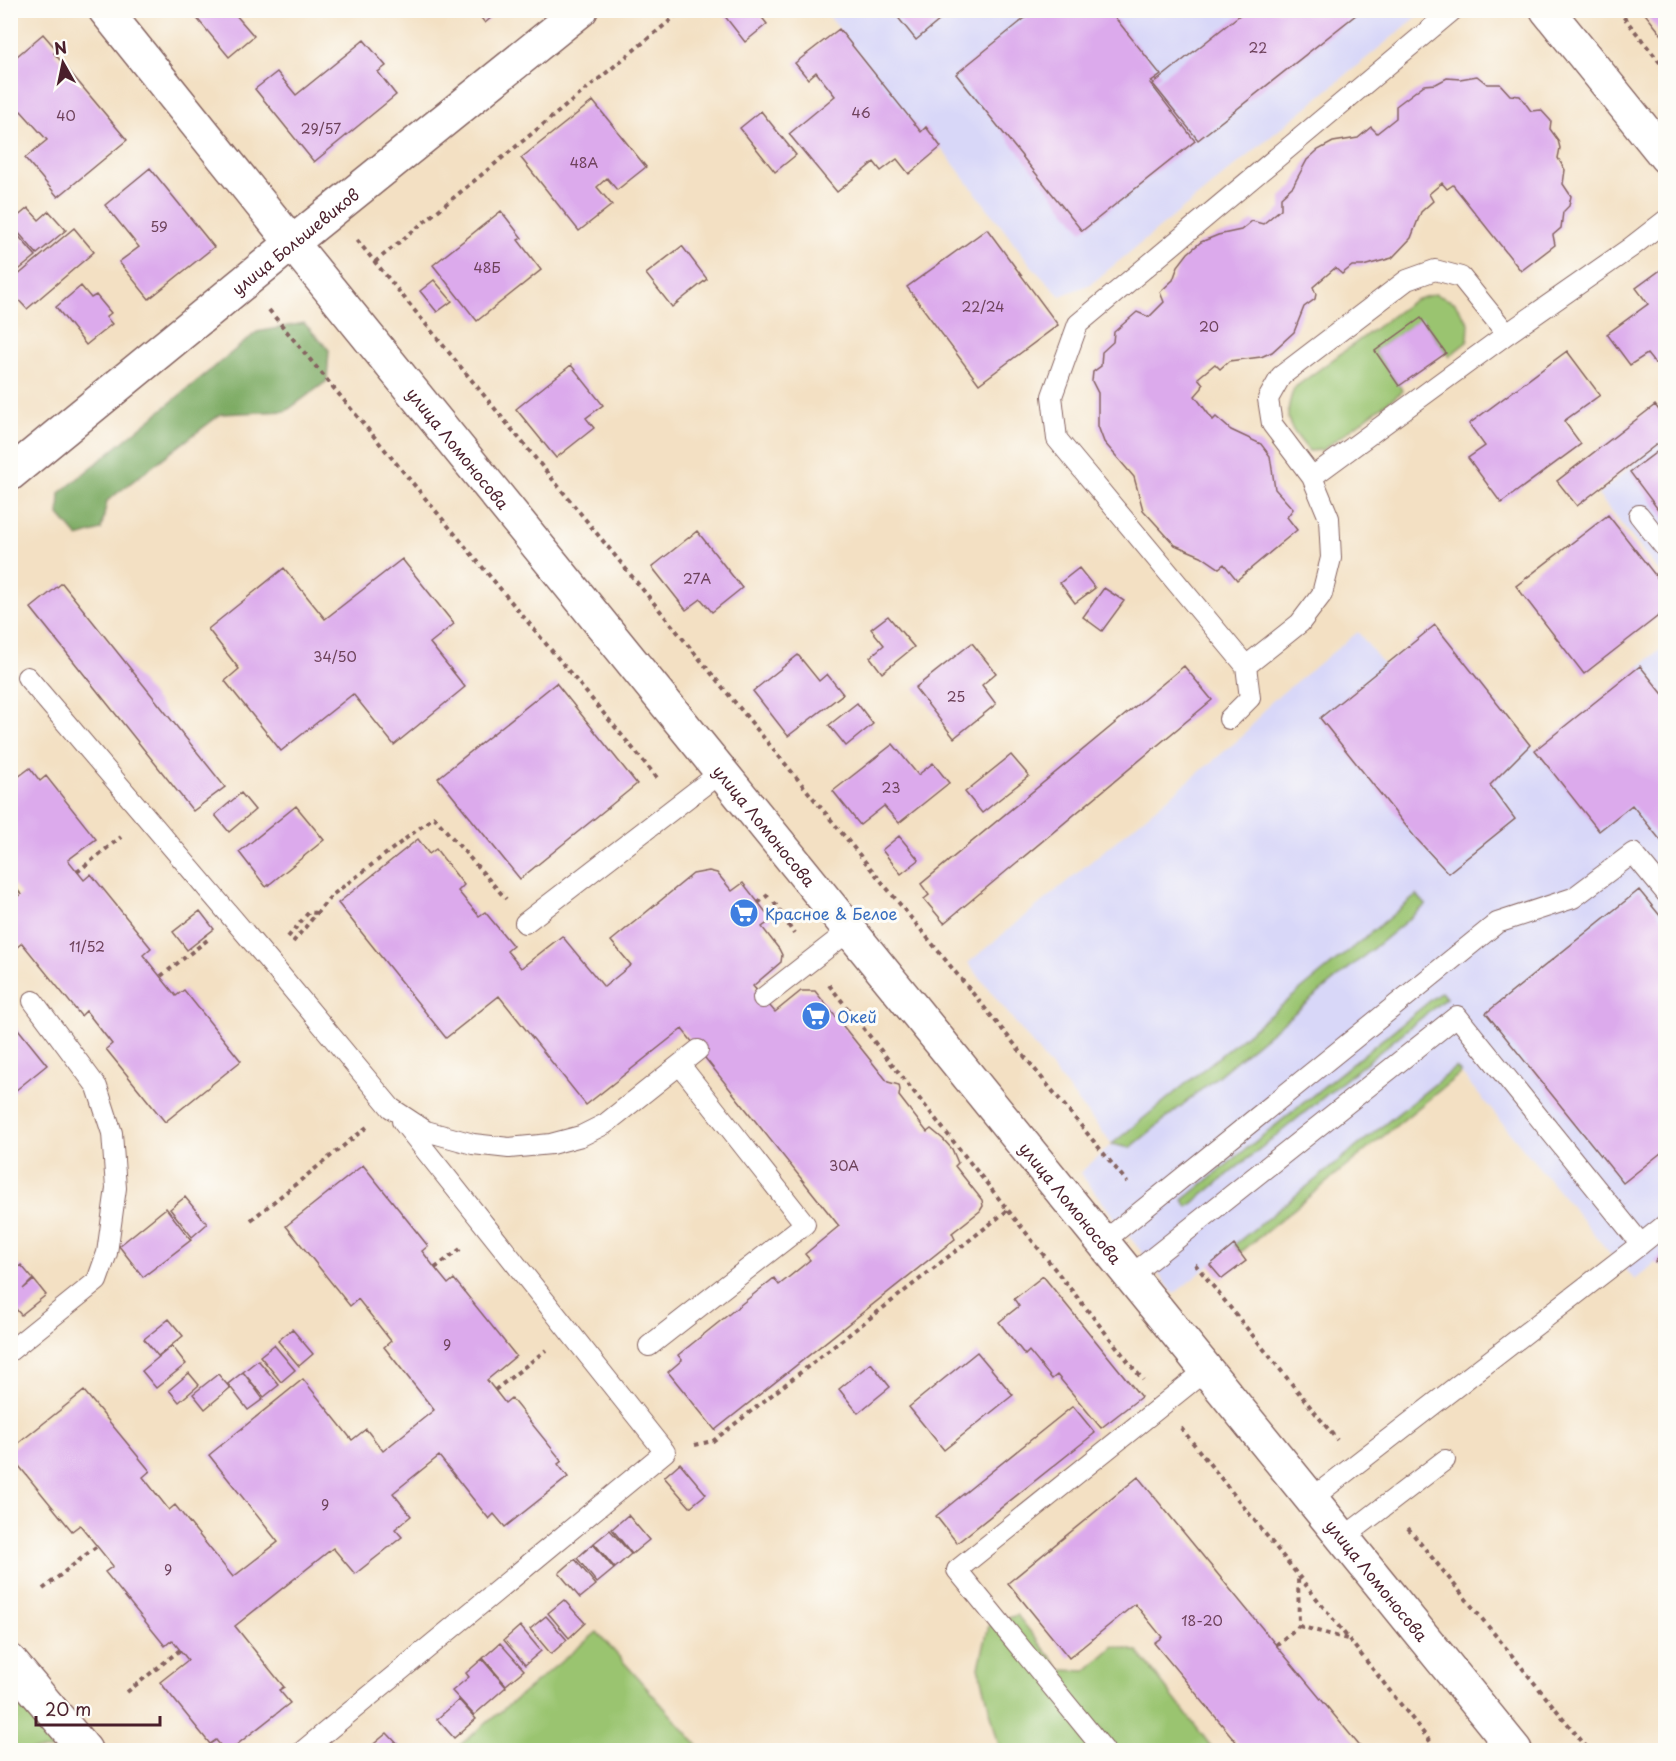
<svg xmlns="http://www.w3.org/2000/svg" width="1676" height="1761" font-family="'Playpen Sans',sans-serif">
  <rect width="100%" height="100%" fill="#fdfcf7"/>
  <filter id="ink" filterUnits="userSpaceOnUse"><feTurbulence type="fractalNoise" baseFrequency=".0167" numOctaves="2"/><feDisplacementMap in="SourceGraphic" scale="12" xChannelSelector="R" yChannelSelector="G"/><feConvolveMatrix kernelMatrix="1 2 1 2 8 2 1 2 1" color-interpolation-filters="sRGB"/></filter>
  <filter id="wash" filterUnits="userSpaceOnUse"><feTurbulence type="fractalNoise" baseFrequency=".008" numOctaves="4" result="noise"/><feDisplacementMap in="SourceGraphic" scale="24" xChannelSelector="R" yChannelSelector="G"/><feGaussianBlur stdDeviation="1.35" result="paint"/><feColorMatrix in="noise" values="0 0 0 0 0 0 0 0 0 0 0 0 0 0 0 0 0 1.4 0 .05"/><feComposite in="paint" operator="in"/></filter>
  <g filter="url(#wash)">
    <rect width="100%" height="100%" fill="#f3e0c3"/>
    <path fill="#d8d7f8" d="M825,11H1424L1091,284L1060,296L1034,269L926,128L921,132Z
      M1665,437V579L1598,495Z
      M1435,625L1535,750L1665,646V1268L1655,1263L1635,1280L1608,1251L1456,1067L1174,1294L1080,1173L1112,1144L968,963L1243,736L1271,702L1358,632L1384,665Z"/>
    <path fill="#9ac470" stroke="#72724e" stroke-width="1.5" d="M1435,294L1454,302L1469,323L1468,341L1449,356L1421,319L1375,351L1403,391L1322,450L1309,451C1288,425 1282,421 1294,388L1414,300Z
      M1417,895L1426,905L1130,1148L1112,1144Z
      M1441,992L1446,998L1188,1207L1183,1200Z
      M1456,1067L1461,1073L1241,1252L1234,1245Z
      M1017,1615L1061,1670L1086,1671L1114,1646L1138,1652L1214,1750H1000L979,1667L989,1625Z
      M597,1632L702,1750H454Z
      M11,1685L65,1750H11Z"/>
    <path fill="#7baa62" stroke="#626446" stroke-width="1.5" d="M304,323L329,350L327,381L286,411L221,414L107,501L101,530L78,537L59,515L60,493L257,332Z"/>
    <g id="blocks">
      <path fill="#dcaaec" d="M190,10H240L235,14L254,36L229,57Z
        M475,10H500L485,23Z
        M720,10H756L767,24L745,42Z
        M892,10H952L916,40Z
        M1035,10H1109L1161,75L1150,83L1195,141L1082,231L956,74Z
        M1246,10H1362L1198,140L1153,84Z
        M1642,10H1666V40Z
        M839,29L921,132L926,127L941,147L909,174L897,159L881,171L874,162L837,192L789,134L835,96L816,72L808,79L795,63Z
        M43,34L57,50L54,53L127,140L58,197L25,158L47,140L21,111L10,120V62Z
        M364,40L386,66L378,72L396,95L314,162L255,89L277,72L296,95Z
        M1477,76L1487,84H1500L1510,95L1520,96L1531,111L1541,110L1551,121L1550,129L1558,140L1560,148L1558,158L1565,170L1563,184L1571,196L1569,206L1563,212L1561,228L1553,235L1555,245L1521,271L1453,185L1447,189L1442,183L1429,194L1433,201L1421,212L1411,238L1392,258L1363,266H1352L1342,274L1335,268L1313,287L1316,294L1315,299L1304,307L1294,332L1272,352L1261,357L1229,361L1220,369L1215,364L1198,378L1203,384L1202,388L1195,396L1213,420L1216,417L1231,430L1261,444L1270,456L1275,489L1293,509L1287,517L1297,530L1237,580L1224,564L1219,568L1201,556L1175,545L1143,510L1134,477L1104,442L1098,426V393L1092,381L1093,372L1101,366L1102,352L1113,342L1114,332L1137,312L1149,317L1164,302L1160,292L1173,280L1178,266L1188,253L1201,242L1218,235L1241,230L1252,221L1263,224L1281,209V197L1293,186L1307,160L1318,150L1333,142L1358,138L1371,127L1377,133L1396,118V106L1424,85L1436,84L1447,78L1460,79Z
        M593,101L646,167L617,190L607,178L597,187L612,205L579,231L521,158Z
        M761,111L796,155L775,172L740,128Z
        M150,168L214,247L149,299L119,262L139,247L105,205Z
        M28,208L39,220L49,211L66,230L37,254L10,223Z
        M501,211L522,238L518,240L541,270L477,321L433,265Z
        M74,228L94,252L27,309L10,291V282Z
        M987,229L1058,325L979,384L907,287Z
        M14,231L36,256L10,277V234Z
        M682,246L707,279L672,307L646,274Z
        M1666,266V356L1655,364L1647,354L1630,365L1607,334L1648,304L1636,288Z
        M434,280L452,301L437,312L420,291Z
        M81,286L91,298L96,295L111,313L106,317L112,324L86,345L56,307Z
        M1421,318L1446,353L1399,386L1375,351Z
        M1567,351L1600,395L1564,421L1581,444L1501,503L1468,458L1485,446L1469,424Z
        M571,365L603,405L586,418L594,428L556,458L516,409Z
        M1655,405L1666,419V437L1577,506L1557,481Z
        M1666,445V520L1630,472Z
        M1608,515L1666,589V610L1584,674L1516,586Z
        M697,531L742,588L712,612L701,599L686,610L652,567Z
        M402,559L454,624L430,643L465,687L394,745L353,694L281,751L225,681L239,669L208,629L284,568L325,619Z
        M1079,568L1095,588L1075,603L1060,583Z
        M62,583L225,787L193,811L31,608Z
        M1104,588L1124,601L1102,631L1083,617Z
        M888,616L914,647L882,673L870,657L884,645L871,629Z
        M1435,625L1530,745L1490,785L1515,819L1448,873L1414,836L1320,718Z
        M972,643L996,673L982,685L996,704L954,738L915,688Z
        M798,655L819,681L827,674L843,694L788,736L753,691Z
        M1184,666L1212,700L944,923L924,899L929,895L921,884Z
        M1640,666L1666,698V847L1632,805L1599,831L1535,750Z
        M556,683L637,784L520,879L438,778Z
        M857,703L873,724L846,746L829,725Z
        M893,744L918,775L933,763L949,783L899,823L884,806L860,825L833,791Z
        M1011,755L1029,776L982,813L965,792Z
        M30,768L40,781L46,776L96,839L68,860L84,880L91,874L151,948L143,955L176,996L184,990L241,1061L165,1122L106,1049L112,1044L86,1011L81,1016L22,943L10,953V902L21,894L10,881V783Z
        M241,793L255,810L229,832L215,815Z
        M296,806L324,840L266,887L239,852Z
        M899,836L919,860L901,874L882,850Z
        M418,839L429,854L436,849L464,885L458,891L479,916L485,912L513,946L507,951L521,968L562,936L604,987L631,965L611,941L693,874L709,871L717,873L732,891L743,883L772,920L762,927L779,949L782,955L781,962L753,986L775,1012L801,991H815L888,1082L899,1085L900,1090L899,1096L927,1132L931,1129L943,1139L952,1149L958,1163L955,1166L982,1200L983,1206L980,1211L952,1233L955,1239L715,1430L668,1372L682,1360L678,1355L774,1278L779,1285L810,1260L805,1254L839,1226L682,1029L586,1105L499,996L446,1038L338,903Z
        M1639,890L1666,923V1149L1623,1183L1486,1013Z
        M200,911L214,929L187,950L173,932Z
        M10,1019L47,1065L10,1095Z
        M363,1165L428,1246L422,1251L435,1268L448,1284L454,1279L516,1356L487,1380L505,1403L511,1398L562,1461L558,1464L568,1477L505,1527L494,1514L489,1519L439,1456L393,1493L411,1516L395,1529L402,1537L355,1574L333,1548L235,1626L284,1687L279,1690L290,1703L230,1750H224L216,1740L210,1744L160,1682L188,1660L172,1640L165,1646L105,1572L113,1566L80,1525L72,1531L10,1455V1450L84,1391L150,1471L143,1477L169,1510L175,1505L233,1577L278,1542L209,1455L303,1379L352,1440L366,1429L383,1451L434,1410L384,1347L391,1341L358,1299L350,1306L286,1226Z
        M185,1197L207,1224L192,1237L170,1209Z
        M166,1208L191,1240L143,1277L119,1246Z
        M1234,1245L1246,1261L1222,1279L1210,1265Z
        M1666,1246V1268L1655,1262Z
        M21,1265L33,1279L23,1289L34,1280L46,1295L21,1315L10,1302V1274Z
        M1043,1276L1141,1397L1101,1428L1057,1375L1052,1379L1029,1351L1025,1355L999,1322L1019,1306L1014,1299Z
        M169,1319L183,1336L158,1356L144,1339Z
        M292,1329L313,1354L299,1366L278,1341Z
        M274,1345L295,1370L281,1382L260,1356Z
        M172,1346L186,1364L156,1388L142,1371Z
        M977,1352L1013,1395L944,1450L909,1407Z
        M258,1360L279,1385L264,1397L243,1372Z
        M871,1363L890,1387L858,1413L839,1389Z
        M243,1372L263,1399L248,1410L228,1384Z
        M189,1373L199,1385L179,1402L169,1390Z
        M218,1374L230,1388L205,1409L193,1394Z
        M1073,1406L1095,1433L957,1543L936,1516Z
        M680,1463L706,1494L690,1507L664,1477Z
        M1138,1477L1276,1645L1363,1750H1243L1154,1643L1162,1637L1135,1604L1069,1658L1008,1583Z
        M628,1515L649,1540L632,1554L612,1529Z
        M610,1530L631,1554L615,1568L594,1543Z
        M593,1544L614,1569L597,1583L577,1558Z
        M575,1559L596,1585L580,1598L559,1573Z
        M564,1600L585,1623L569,1638L548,1613Z
        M546,1616L567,1640L551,1654L530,1629Z
        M520,1626L541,1651L525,1665L504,1640Z
        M500,1643L524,1670L506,1685L483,1658Z
        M482,1659L506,1687L474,1715L452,1691L469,1677L466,1673Z
        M459,1700L476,1719L454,1738L437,1719Z
        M387,1733L403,1750H371L369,1748Z"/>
    </g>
  </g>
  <g filter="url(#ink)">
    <use href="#blocks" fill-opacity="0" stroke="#856360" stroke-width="1.5"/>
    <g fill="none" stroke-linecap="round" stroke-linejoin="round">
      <g stroke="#856360" stroke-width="22">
        <path id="lane" d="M1453,10L1078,324L1052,396L1057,439L1246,666L1300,623L1322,594L1331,558L1329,518L1312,477L1507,334L1630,248L1666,220
          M1312,477L1272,424L1268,399L1281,376L1407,280L1435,270L1461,277L1507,334
          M1639,515L1666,549
          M27,677L268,960L391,1108L426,1131L473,1144L509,1148L551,1144L581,1136L605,1124L698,1050
          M1229,719L1250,698L1246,666
          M525,923L721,772
          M763,998L850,930
          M1103,1242L1497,923L1573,898L1633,853L1666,893
          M1130,1276L1457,1016L1641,1244L1666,1224
          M649,1346L805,1224L680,1065
          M10,1351L97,1281L107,1253L116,1188L112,1133L97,1087L33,1001
          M1311,1499L1641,1244
          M1343,1538L1445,1460
          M304,1750L665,1452L402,1121
          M1104,1750L957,1570L1206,1370"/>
      </g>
      <g stroke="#856360" stroke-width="36">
        <path id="street" d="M105,10L292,243
          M10,1661L85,1750"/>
      </g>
      <g stroke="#856360" stroke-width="36">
        <g id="secondary">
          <path d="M1547,10L1666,157"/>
          <path id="s1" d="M292,243L1515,1750"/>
          <path id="s2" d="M10,474L292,243L581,10"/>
        </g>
      </g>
      <path stroke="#856360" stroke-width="4" stroke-dasharray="4.5 4.5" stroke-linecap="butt" d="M1618,10L1666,70
        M357,240L1127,1182
        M375,262L683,10
        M269,310L659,780
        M77,872L121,837
        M774,902L794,934
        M758,903L772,892
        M288,937L309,912L316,913
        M293,942L331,896L434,817L506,899
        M161,976L210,938
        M829,985L1143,1380
        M251,1220L367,1127
        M1195,1264L1337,1440
        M435,1268L463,1247
        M495,1390L546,1350
        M1181,1428L1437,1750
        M695,1445L713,1441L1008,1210
        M1408,1528L1589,1750
        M43,1589L97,1546
        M1299,1626L1347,1639
        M1276,1645L1299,1626L1298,1576
        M127,1692L180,1650"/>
      <use href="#lane" stroke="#fff" stroke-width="20"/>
      <use href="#street" stroke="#fff" stroke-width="33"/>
      <use href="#secondary" stroke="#fff" stroke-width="33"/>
    </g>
  </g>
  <defs>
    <g id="supermarket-disc" transform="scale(1.5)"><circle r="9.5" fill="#3f7fe0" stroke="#fdfcf7"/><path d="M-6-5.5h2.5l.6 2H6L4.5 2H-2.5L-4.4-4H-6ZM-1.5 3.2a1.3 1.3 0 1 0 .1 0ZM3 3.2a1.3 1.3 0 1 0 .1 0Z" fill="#fff"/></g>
  </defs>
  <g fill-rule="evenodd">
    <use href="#supermarket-disc" x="744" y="913"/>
    <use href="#supermarket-disc" x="816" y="1016"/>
  </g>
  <g text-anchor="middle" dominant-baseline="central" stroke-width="6" stroke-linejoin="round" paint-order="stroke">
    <g font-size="14" fill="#6e425b">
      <text x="1258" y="47">22</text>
      <text x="861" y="112">46</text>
      <text x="66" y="115">40</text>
      <text x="321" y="128">29/57</text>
      <text x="584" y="162">48А</text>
      <text x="159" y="226">59</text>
      <text x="487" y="267">48Б</text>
      <text x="983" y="306">22/24</text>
      <text x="1209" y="326">20</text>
      <text x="697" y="578">27А</text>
      <text x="335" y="656">34/50</text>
      <text x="956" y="696">25</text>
      <text x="891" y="787">23</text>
      <text x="87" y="946">11/52</text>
      <text x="844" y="1165">30А</text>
      <text x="447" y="1344">9</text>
      <text x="325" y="1504">9</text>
      <text x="168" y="1569">9</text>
      <text x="1202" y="1620">18-20</text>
    </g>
    <g font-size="16" fill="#4a1f2b" stroke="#fdfcf7">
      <text stroke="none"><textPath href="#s2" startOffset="368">улица Большевиков</textPath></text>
      <text stroke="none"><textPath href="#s1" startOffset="264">улица Ломоносова</textPath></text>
      <text stroke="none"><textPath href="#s1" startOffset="750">улица Ломоносова</textPath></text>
      <text stroke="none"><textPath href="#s1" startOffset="1236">улица Ломоносова</textPath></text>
      <text stroke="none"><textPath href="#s1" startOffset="1722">улица Ломоносова</textPath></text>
    </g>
    <g font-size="16" fill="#366cbe" stroke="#fdfcf7" text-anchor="start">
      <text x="765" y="913">Красное &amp; Белое</text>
      <text x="837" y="1016">Окей</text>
    </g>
  </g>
  <rect width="1676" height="1761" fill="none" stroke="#fdfcf7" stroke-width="36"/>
  <g transform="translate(63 63) rotate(351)" stroke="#fdfcf7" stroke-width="4.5" paint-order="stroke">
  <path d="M0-4.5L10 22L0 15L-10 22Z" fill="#4a1f2b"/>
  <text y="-9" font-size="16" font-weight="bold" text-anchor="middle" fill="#4a1f2b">N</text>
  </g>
  <path d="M36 1716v9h124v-9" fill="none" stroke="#4a1f2b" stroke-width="3"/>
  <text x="45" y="1716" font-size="18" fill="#4a1f2b" stroke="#fdfcf7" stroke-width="4.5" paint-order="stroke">20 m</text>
</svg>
